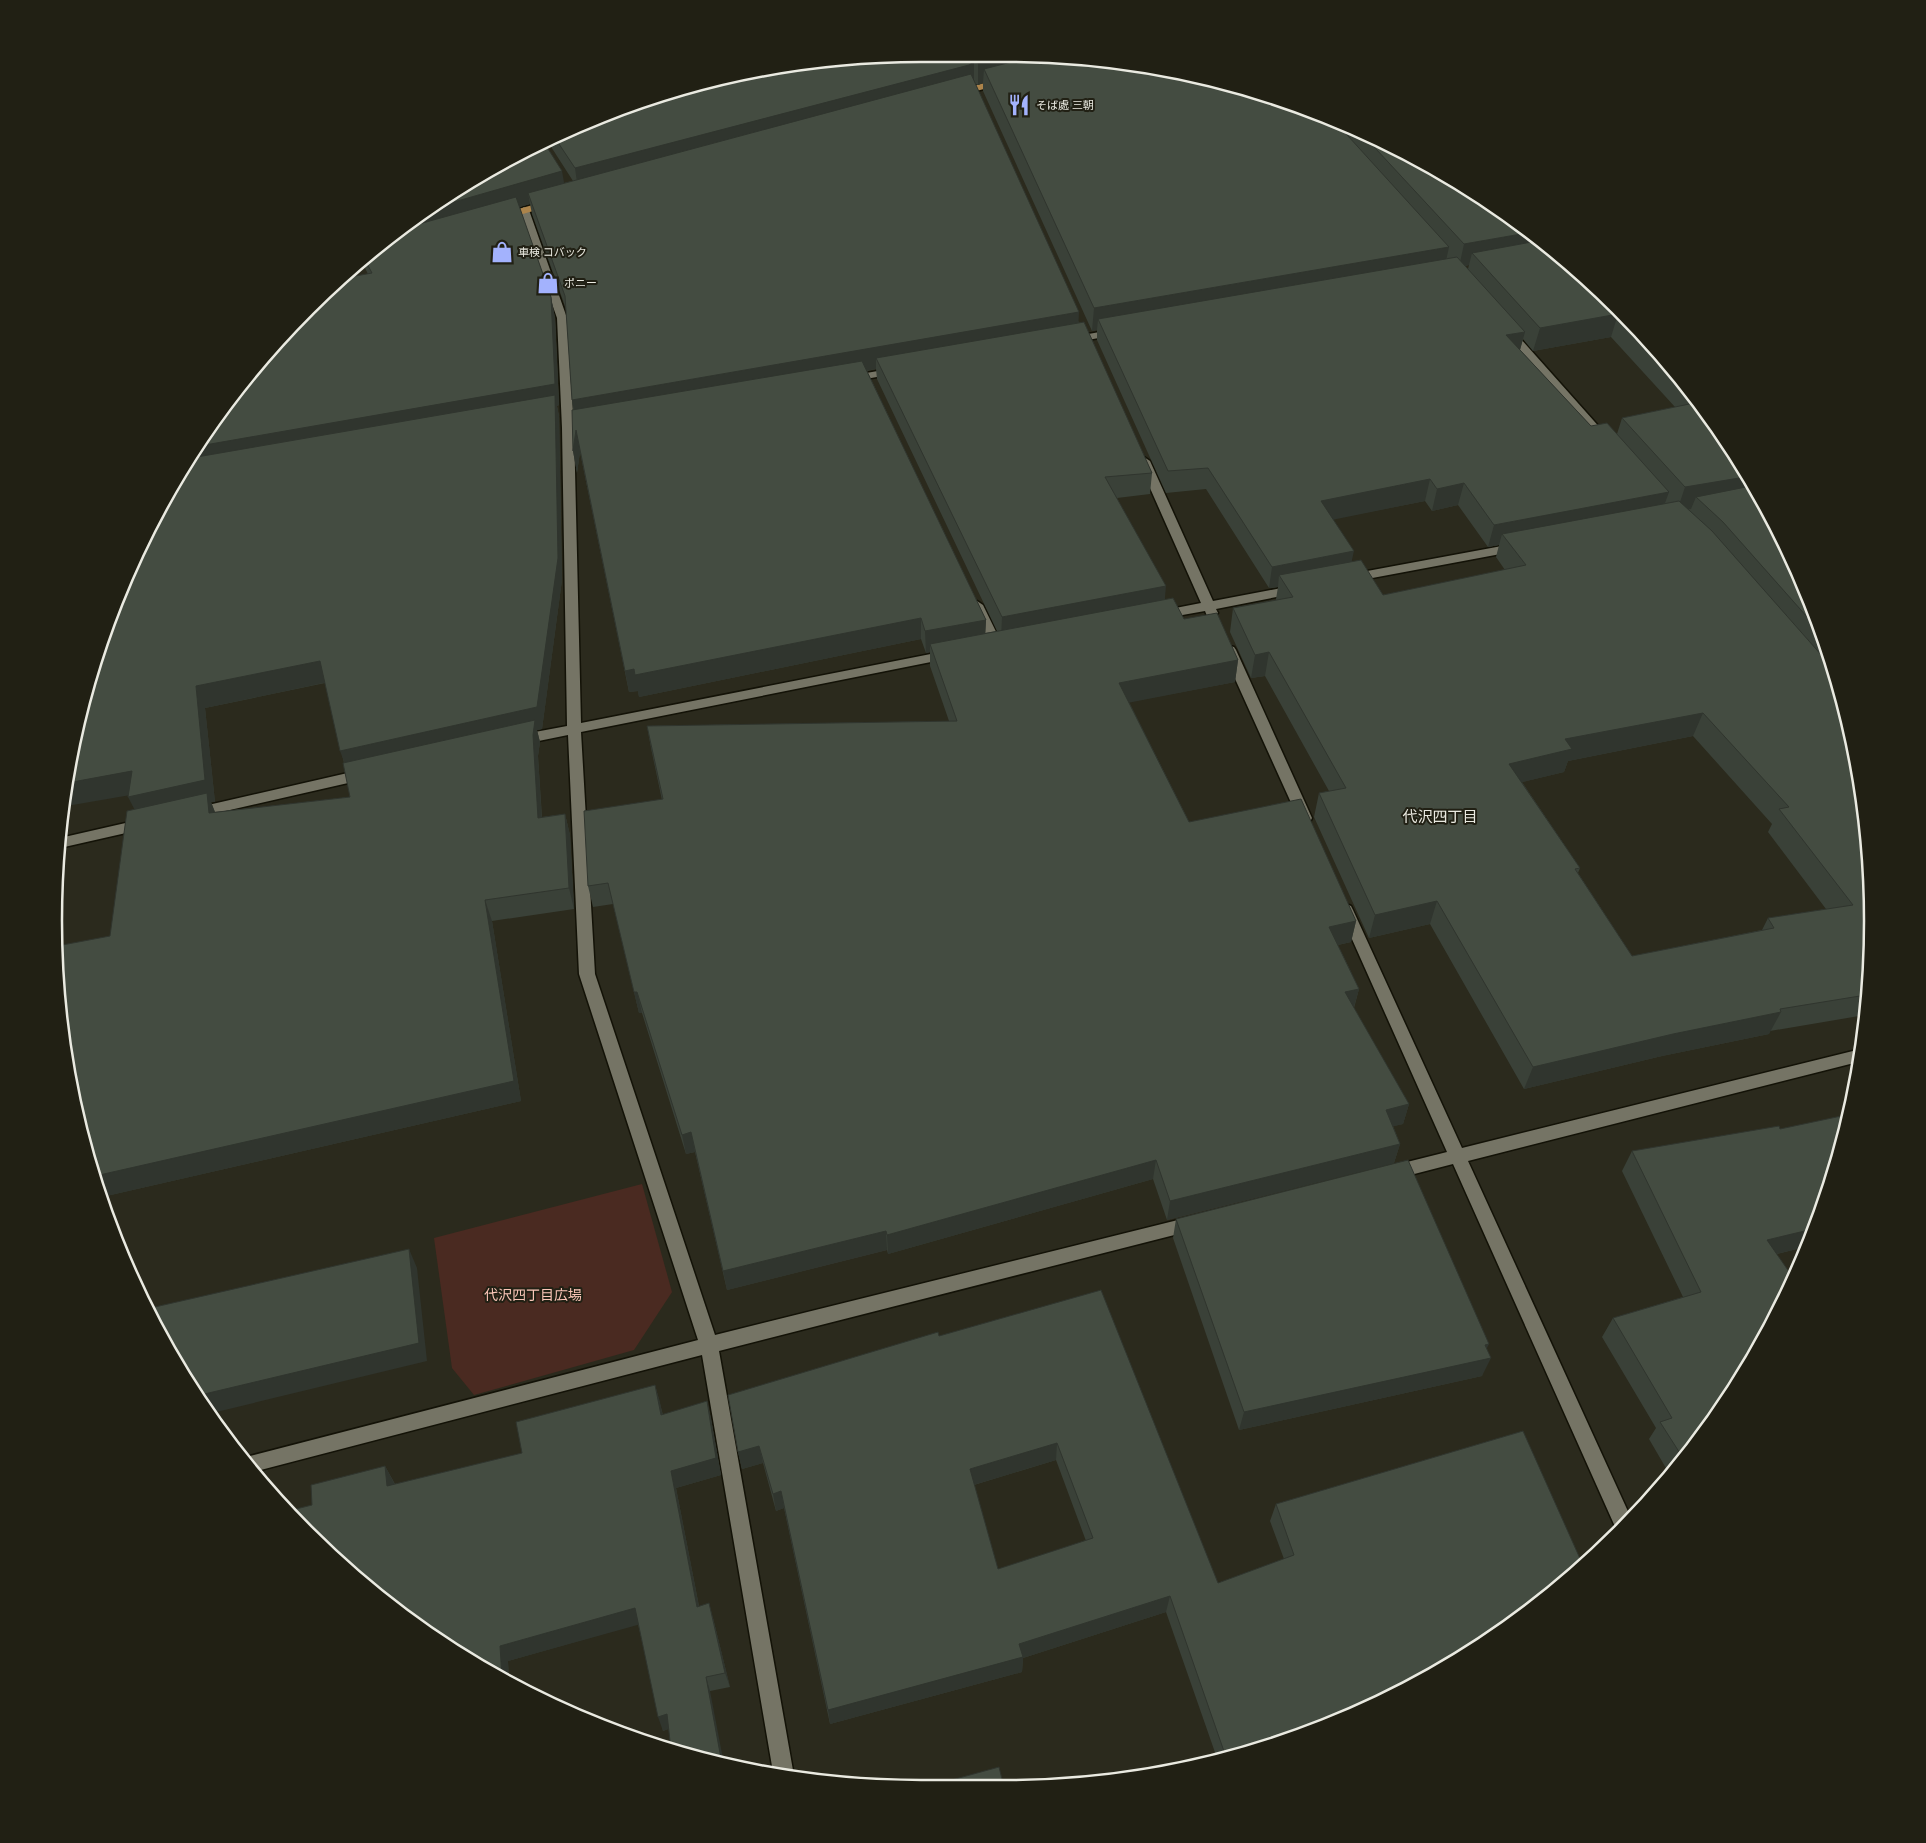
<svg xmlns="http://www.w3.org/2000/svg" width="1926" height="1843" font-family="'Varela Round','Noto Sans JP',sans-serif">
  <rect width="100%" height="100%" fill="#2b2a1d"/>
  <path fill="#4a2a21" d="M642,1184L672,1292L634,1350L474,1395L452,1368L434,1238Z"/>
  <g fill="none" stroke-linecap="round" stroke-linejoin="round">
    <g stroke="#131207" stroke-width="3">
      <path id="minor" d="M524,207L529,210L567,318L574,428L581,723L951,650L956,651L958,654L956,657L581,732L595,974L715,1335L1194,1216L1200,1218L1203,1223L1200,1228L1194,1230L719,1351L794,1776L773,1772L702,1355L253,1472L242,1458L698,1340L579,974L568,735L519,745L514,743L512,740L514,737L519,735L567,726L562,428L557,318L519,210Z
        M1508,328L1512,329L1610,439L1612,441L1610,443H1602L1504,333L1503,331Z
        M1117,329L1122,332L1121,334L1071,343L1065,340L1071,337Z
        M895,368L901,371L899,373L849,382L843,379L849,376Z
        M1144,457L1150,461L1213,601L1297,585L1302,586L1303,589L1302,592L1216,609L1218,613L1212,617L1207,616L1205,611L1160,619L1155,618L1154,615L1155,612L1201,603L1138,461Z
        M1518,543L1524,547L1522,550L1351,582L1345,578L1351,574Z
        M977,601L983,605L1003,646L1001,649H991L989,646L971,605Z
        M1229,646L1234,647L1236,650L1312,818L1310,822L1305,823L1300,822L1298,818L1222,650L1224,647Z
        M365,769L370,770L372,774L370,778L195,818L190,817L188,813L190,809L195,808Z
        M143,819L148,820L150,824L148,828L60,848V838Z
        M1346,904L1351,906L1353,910L1462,1148L1861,1049L1858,1062L1468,1161L1631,1518L1617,1531L1453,1164L1391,1180L1385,1178L1383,1173L1385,1168L1391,1166L1447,1152L1339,910L1341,906Z"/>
    </g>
    <g stroke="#131207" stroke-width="3">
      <path id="major" d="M1003,78L1008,81L1006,83L958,96L953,93L955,91Z
        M550,200L554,201V205L502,220L497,217L498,215Z"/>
    </g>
    <use href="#minor" fill="#757465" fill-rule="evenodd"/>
    <use href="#major" fill="#ac844b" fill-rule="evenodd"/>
  </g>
  <path fill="#3a4138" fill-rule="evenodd" d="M922,54L1283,100L1438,170L1576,269L1693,393L1783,537L1843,697L1870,864L1865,1015L1770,1031L1769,1034L1662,1056L1524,1089L1430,924L1369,938L1314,817L1319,793L1329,791L1265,676L1251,678L1230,632L1233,608L1276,600V599L1278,587L1269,588L1206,489L1166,493L1097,340V330L1092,331L983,91V83L978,85L975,84L1079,323L1152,473L1150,494L1117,498L1165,599L1184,619L1238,660L1235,682L1129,702L1189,822L1356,921L1351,942L1338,945L1359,989L1354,1008L1409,1104L1403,1124L1393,1126L1400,1144L1394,1163L1167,1220L1153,1179L888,1254L887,1250L727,1290L695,1152L686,1154L642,1013H639L613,904L593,907L588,886L662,800L651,748L647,726L949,721L930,666V652L926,653L921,639L639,697L638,691L629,692L580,452L577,473L573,451V410L572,400L566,309L532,214L530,204L519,207L551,297L555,318L559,405L557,406L559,416L562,580L542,729L537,730L540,742L538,756L542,817L565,814L570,835L574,909L492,921L521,1101L102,1197L83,1146L110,936L135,809L368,274L361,260L439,200L564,183L573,181L548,142L589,120ZM1469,265L1468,269L1465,266ZM1611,337L1675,407L1622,418L1617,434L1591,426L1520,350L1523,339L1533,351ZM876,369L877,379L997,631L985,633L986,620L867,371ZM1425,501L1432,511L1458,505L1488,547L1499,545L1496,557L1505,570L1383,595L1352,562L1333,519ZM325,683L344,763L350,797L215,812L211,802H215L205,708ZM1693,736L1772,824L1768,832L1826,909L1768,918L1762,930L1632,956L1578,873L1580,868L1522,782L1564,772L1568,761Z
    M1780,1129L1805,1247L1777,1254L1756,1355L1670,1475L1649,1439L1656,1428L1602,1337L1613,1318L1683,1297L1622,1171L1632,1151Z
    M1176,1219L1487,1349L1482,1376L1239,1430L1173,1238Z
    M939,1336L1218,1583L1284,1559L1270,1521L1276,1504L1523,1431L1229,1760L1218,1761L1166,1612L1023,1658L1022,1672L830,1724L784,1508L776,1511L763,1463L742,1469L738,1452ZM1056,1460L1086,1541L998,1569L974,1485Z
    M655,1385L663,1415L707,1401L711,1419L721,1475L676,1488L699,1606L713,1618L730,1687L710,1691L668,1729L663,1731L638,1624L508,1661L509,1682L393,1610L312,1505L385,1466L395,1484L522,1453Z"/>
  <path fill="#30352e" d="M1001,57L1073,59L984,69L983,83L978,85V63Z
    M974,62V83L578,190L575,168Z
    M562,171L566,194L528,193L530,204L375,250L426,210Z
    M1527,233L1551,251L1472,253L1469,265L1459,267L1464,244Z
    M1449,247L1444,270L1098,319L1097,330L1092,331L1094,308Z
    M551,297L555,318L559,405L557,406L559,416L562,580L542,729L537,730L540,742L538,756L543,839L348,772L340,751L537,707L181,473L199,446Z
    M1079,312L1078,334L876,358V369L576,422L572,400Z
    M1618,314L1611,337L1533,351L1540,328Z
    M1525,332L1519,353L1506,335Z
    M576,430L580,452L577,473L573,451Z
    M1745,477L1758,497H1696L1691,509L1677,511L1685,487Z
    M1430,479L1425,501L1317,523L1321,501Z
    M1464,483L1458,505L1432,511L1437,489Z
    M1669,492L1661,514L1502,534L1499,545L1488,547L1494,525Z
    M1354,551L1349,573L1279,575L1278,587L1269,588L1272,567Z
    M1166,586L1164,608L1001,639L1002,617Z
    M921,618V639L639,697L635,675Z
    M986,620L985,642L930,644V652L926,653L925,631Z
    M1269,652L1265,676L1251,678L1255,655Z
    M1238,660L1235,682L1117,705L1119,683Z
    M320,661L328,682L205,708L215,802H211L216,815L139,818L128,797L196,686Z
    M634,669L638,691L629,692L625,671Z
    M1703,713L1693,736L1568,761L1564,772L1502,787L1509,764L1565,739Z
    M132,771L142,793L61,807L67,783Z
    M565,814L570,835L574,909L569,888Z
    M485,900L492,921L521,1101L102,1197L95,1176Z
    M1437,901L1430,924L1369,938L1375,915Z
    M1356,921L1351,942L1324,948L1329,927Z
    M1359,989L1353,1010L1345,992Z
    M634,992H637L642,1013H639Z
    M1781,1012L1769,1034L1662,1056L1524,1089L1533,1067L1673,1034Z
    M1409,1104L1403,1124L1379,1130L1386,1110Z
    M691,1132L695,1152L686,1154L682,1135Z
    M1400,1144L1394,1163L1167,1220L1170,1201Z
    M1156,1160L1153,1179L888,1254L887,1235Z
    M1813,1229L1805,1247L1755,1259L1767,1240Z
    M886,1231L887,1250L727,1290L723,1271Z
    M409,1249L417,1268L427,1361L208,1414L200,1403L196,1396Z
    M1489,1344L1481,1360L1491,1358L1482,1376L1239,1430L1244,1412Z
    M655,1385L660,1402L666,1433L661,1415Z
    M707,1401L711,1419L721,1475L676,1488L702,1622L697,1607L671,1471Z
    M1057,1443L1056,1460L970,1486V1469Z
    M759,1446L763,1463L742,1469L738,1452Z
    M385,1466L394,1483L396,1503L387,1486Z
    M781,1491L784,1508L776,1511L773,1494Z
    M1170,1596L1166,1612L1023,1658L1022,1672L830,1724L828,1710L1019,1644Z
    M709,1603L713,1618L730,1687L725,1673Z
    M635,1608L641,1624L508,1661L509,1682L502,1677L500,1646Z
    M1482,1641L1471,1649L1474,1643Z
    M706,1677L710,1691L724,1764H722Z
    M667,1714L672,1728L663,1731L658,1717Z"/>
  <path fill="#444c41" stroke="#30352e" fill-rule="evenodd" d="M922,54L1001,57L978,63L974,62L969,65L575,168L555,138L589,120L752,70Z
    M1027,58L1117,61L1283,100L1338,125L1449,247L1094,308L984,69Z
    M971,74L1079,312L572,400L565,296L528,193Z
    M1364,136L1438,170L1527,233L1464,244Z
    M545,144L562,171L426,210L439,200Z
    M516,197L551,297L555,384L199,446L269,349L339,279L372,273L364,258L401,229Z
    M1537,241L1576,269L1693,393L1696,398L1618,314L1540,328L1472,253Z
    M1457,257L1525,332L1506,335L1591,426L1607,423L1669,492L1494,525L1464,483L1437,489L1430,479L1321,501L1354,551L1272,567L1208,468L1168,471L1098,319Z
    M1084,322L1152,473L1105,477L1166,586L1002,617L876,358Z
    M862,361L986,620L925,631L921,618L635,675L634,669L625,671L576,430L573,451L572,410Z
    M555,395L558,558L537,707L340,751L320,661L196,686L205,780L128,797L132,771L67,783L100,643L170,487L191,458Z
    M1699,402L1745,477L1685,487L1622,418Z
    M1751,486L1783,537L1816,627L1723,522L1696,497Z
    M1679,501L1712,531L1831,666L1843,697L1870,864L1866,995L1780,1009L1781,1012L1673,1034L1533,1067L1437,901L1375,915L1319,793L1346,788L1269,652L1255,655L1233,608L1293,597L1279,575L1361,560L1383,595L1526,565L1502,534ZM1703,713L1789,807L1779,809L1853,905L1768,918L1774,928L1632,956L1575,869L1580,868L1509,764L1572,749L1565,739Z
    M1173,598L1184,619L1217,613L1238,660L1119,683L1189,822L1301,799L1356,921L1329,927L1359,989L1345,992L1409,1104L1386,1110L1400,1144L1170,1201L1156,1160L887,1235L886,1231L723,1271L691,1132L682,1135L637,992H634L608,883L588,886L584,811L663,799L647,726L957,721L930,644Z
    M535,720L533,735L538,818L565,814L569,888L485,900L514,1081L95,1176L83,1146L56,979L57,946L110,936L127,811L207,793L209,813L350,797L343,763Z
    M1846,1115L1826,1200L1813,1229L1767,1240L1792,1276L1756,1355L1683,1458L1660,1422L1672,1418L1613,1318L1701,1292L1632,1151L1779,1126L1780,1129Z
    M1408,1160L1489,1344L1485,1345L1491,1358L1244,1412L1176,1219Z
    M409,1249L419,1343L196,1396L146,1309Z
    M1101,1290L1218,1583L1294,1555L1276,1504L1523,1431L1582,1563L1533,1610L1482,1641L1474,1643L1475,1646L1389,1700L1229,1760H1227L1170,1596L1019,1644L1023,1657L828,1710L781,1491L773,1494L759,1446L738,1452L728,1395L938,1332L939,1336ZM1057,1443L1093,1538L998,1569L970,1469Z
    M655,1385L661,1415L707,1401L716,1458L671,1471L697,1607L709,1603L725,1673L706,1677L722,1764L697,1760L671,1750L667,1714L658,1717L635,1608L500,1646L502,1677L393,1610L288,1511L312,1505L311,1485L385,1466L387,1486L522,1453L516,1422Z
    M999,1767L1004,1787H926Z"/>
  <defs>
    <g id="restaurant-bare" transform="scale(1.725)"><path d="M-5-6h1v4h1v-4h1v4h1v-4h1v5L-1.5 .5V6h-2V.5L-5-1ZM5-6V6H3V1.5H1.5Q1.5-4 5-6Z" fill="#a3b2fd" stroke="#212014" stroke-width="2.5" paint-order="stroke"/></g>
    <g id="shop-bare" transform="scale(1.725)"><path d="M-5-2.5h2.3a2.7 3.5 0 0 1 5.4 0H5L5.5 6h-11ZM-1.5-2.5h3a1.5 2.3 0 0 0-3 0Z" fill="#a3b2fd" stroke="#212014" stroke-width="2.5" paint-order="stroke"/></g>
  </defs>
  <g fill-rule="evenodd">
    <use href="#restaurant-bare" x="1019" y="105"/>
    <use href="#shop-bare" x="502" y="252"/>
    <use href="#shop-bare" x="548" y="283"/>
  </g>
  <g text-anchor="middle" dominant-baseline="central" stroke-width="4" stroke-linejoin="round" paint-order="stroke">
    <g font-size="11" fill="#eaeae1" stroke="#212014" text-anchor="start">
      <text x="1036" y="105">そば處 三朝</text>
      <text x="518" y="252">車検 コバック</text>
      <text x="564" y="283">ポニー</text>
    </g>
    <g font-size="14" fill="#fbc6b8" stroke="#212014">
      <text x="533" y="1295">代沢四丁目広場</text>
    </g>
    <g font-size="15" fill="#eaeae1" stroke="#212014">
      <text x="1440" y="817">代沢四丁目</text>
    </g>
  </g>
  <path d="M0 0H1926V1843H0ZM921 62H1005A859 859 0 0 1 1864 921V921A859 859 0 0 1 1005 1780H921A859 859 0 0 1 62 921V921A859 859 0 0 1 921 62Z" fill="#212014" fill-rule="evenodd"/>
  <path fill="none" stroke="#eaeae1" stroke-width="2.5" d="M921 62H1005A859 859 0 0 1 1864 921V921A859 859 0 0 1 1005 1780H921A859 859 0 0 1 62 921V921A859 859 0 0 1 921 62Z"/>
</svg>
